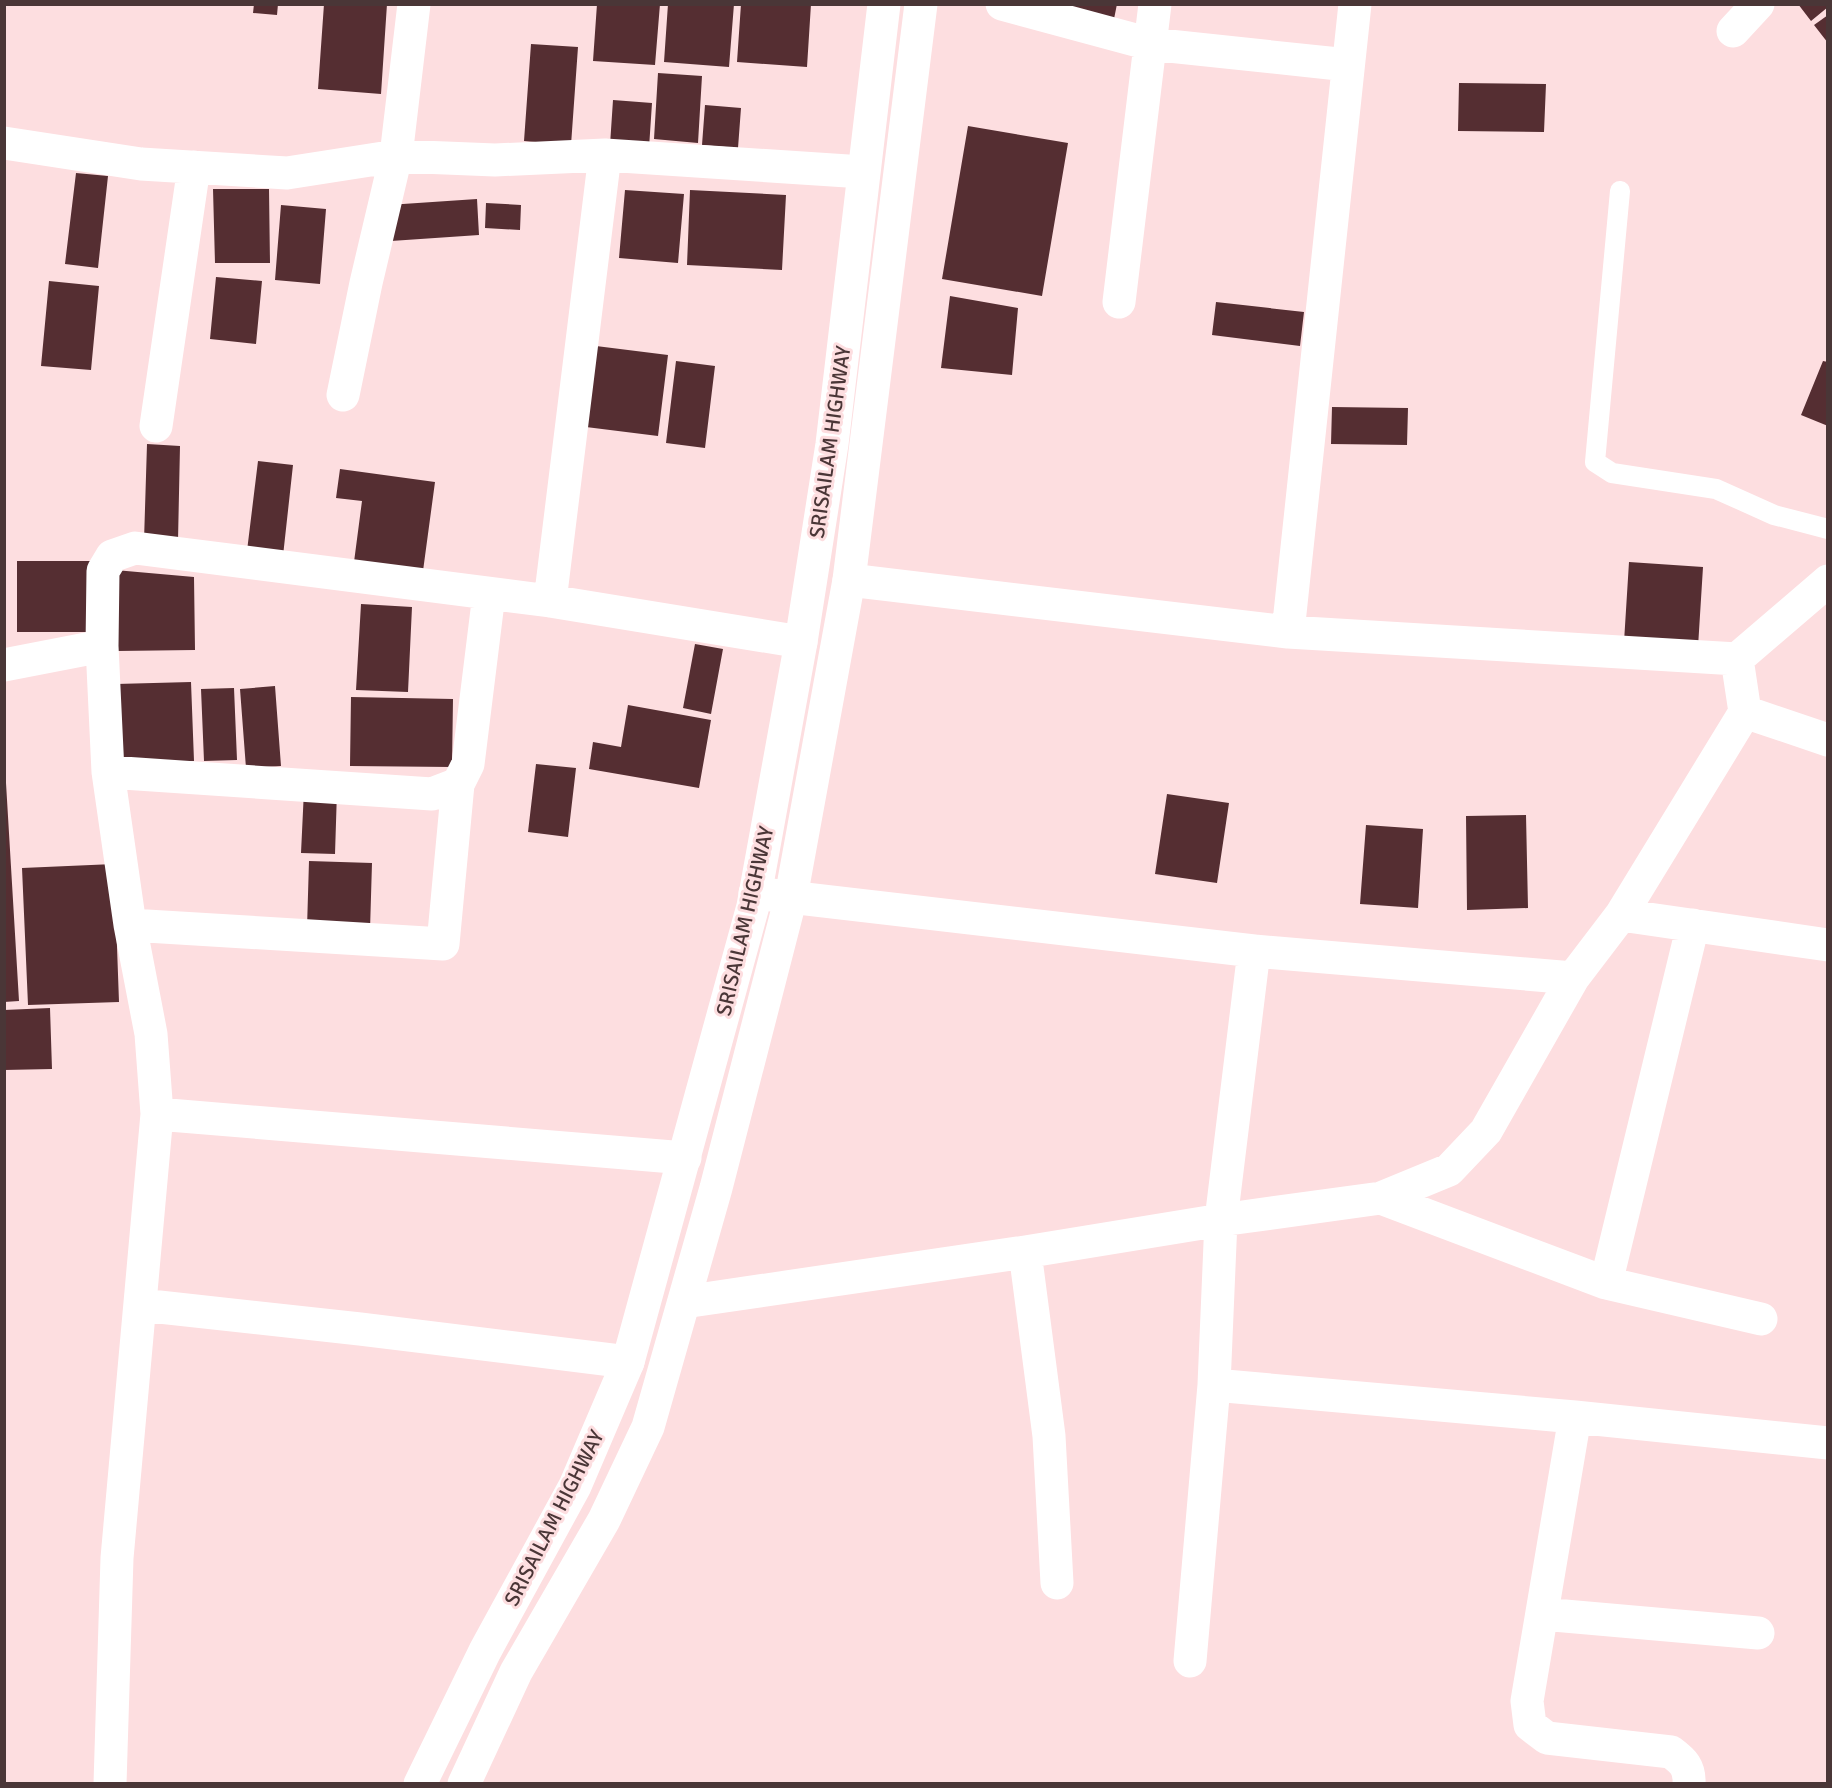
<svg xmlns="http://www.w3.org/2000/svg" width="1832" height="1788" font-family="Signika,sans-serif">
  <rect width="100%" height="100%" fill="#fddee0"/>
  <path fill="#552e32" d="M254,4H278L277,15L253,13Z
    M324,4H387L381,94L318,89Z
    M597,4H660L655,65L593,61Z
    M668,4H734L729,67L664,62Z
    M741,4H811L807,67L737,62Z
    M1055,4H1117L1114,19Z
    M1798,4H1828V7L1811,21Z
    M1828,15V43L1814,25Z
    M531,44L578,47L571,145L524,141Z
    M658,73L702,76L698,143L654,139Z
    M1459,83L1546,84L1544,132L1458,131Z
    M613,100L652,103L649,148L610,145Z
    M705,105L741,108L738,148L702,145Z
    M968,126L1068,143L1042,296L942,279Z
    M76,173L108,176L98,268L65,264Z
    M213,189H269L270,263H215Z
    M625,190L684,194L678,263L619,258Z
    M690,190L786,195L782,270L687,265Z
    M477,199L479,235L391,241L388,205Z
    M486,203L521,205L520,230L485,228Z
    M281,205L326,209L320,284L275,280Z
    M216,277L262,281L256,344L210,339Z
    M49,281L99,286L91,370L41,366Z
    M950,296L1018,308L1012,375L941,368Z
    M1216,302L1304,312L1300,346L1212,335Z
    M588,345L668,355L658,436L578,426Z
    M676,361L715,366L705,448L666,443Z
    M1823,361L1828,362V426L1801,415Z
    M1332,407L1408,408L1407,445L1331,444Z
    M147,444L180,446L178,541H144Z
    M258,461L293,465L283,556L247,551Z
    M340,469L435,482L423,571L354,562L362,501L336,498Z
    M17,561H91L90,632H17Z
    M1629,562L1703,567L1698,647L1624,642Z
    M115,570L194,577L195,650L117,651Z
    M361,604L412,607L408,692L356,690Z
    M695,644L723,649L711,714L683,708Z
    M191,682L194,761L119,764L116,684Z
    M275,686L281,766L246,768L240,689Z
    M234,688L237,760L204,761L201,689Z
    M351,697L453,699L452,767L350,766Z
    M628,705L711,720L699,788L589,769L593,742L621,747Z
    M536,764L576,768L568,837L528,832Z
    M4,783H6L19,1001L4,1002Z
    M304,790L337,791L335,854L301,853Z
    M1167,794L1229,803L1217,883L1155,874Z
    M1526,815L1528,908L1467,910L1466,816Z
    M1366,825L1423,829L1418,908L1360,904Z
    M309,861L372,863L370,930L307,928Z
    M114,864L119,1002L28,1005L22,868Z
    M50,1008L52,1069L4,1070V1010Z"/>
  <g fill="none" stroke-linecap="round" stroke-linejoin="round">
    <path stroke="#fff" stroke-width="20" d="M1620,191L1595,462L1612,473L1716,489L1774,515L1828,529"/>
    <path stroke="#fff" stroke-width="33" d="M1002,4L1150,44L1348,65
      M1733,31L1758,4
      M4,143L141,164L287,173L396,156L495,160L605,155L863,172
      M1119,302L1155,4
      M343,395L366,283L396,156L414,4
      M156,426L194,167
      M849,580L1288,632L1737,659
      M550,601L605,155
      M1288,632L1355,4
      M4,665L102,646
      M1745,712L1828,740
      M108,772L432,794L458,784L468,764L489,594
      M755,893L1254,951L1573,978
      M1621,915L1828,945
      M130,925L443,944L458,784
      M157,1114L685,1158
      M1381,1198L1606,1283L1761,1319
      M1025,1252L1049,1436L1057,1583
      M1606,1283L1693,925
      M684,1302L1025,1252L1221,1220L1381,1198L1449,1170L1486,1131L1573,978L1621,915L1745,712L1737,659L1828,581
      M141,1305L360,1329L628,1362
      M1214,1385L1575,1417L1828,1443
      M1575,1417L1527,1701L1530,1725L1547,1738L1671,1752C1683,1761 1690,1767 1689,1784
      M1542,1614L1758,1633
      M1190,1661L1214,1385L1221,1220L1254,951
      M110,1784L117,1558L157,1114L151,1034L130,925L108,772L102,646L103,571L112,556L135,548L550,601L801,642"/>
    <path stroke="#fff" stroke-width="33" d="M420,1784L485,1651L575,1486L628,1362L753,906L801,642L832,444L884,4
      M464,1784L516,1672L604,1520L648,1427L716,1188L791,897L849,580L921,4"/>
  </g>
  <g text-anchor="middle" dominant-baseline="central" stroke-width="6" stroke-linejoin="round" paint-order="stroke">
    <g font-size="21" fill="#4a3637" stroke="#fddee0">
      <text transform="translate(830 442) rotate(-82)">SRISAILAM HIGHWAY</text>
      <text transform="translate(745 921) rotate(-77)">SRISAILAM HIGHWAY</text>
      <text transform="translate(554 1518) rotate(-63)">SRISAILAM HIGHWAY</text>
    </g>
  </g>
  <rect width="1832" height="1788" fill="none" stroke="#4a3637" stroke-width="12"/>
</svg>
